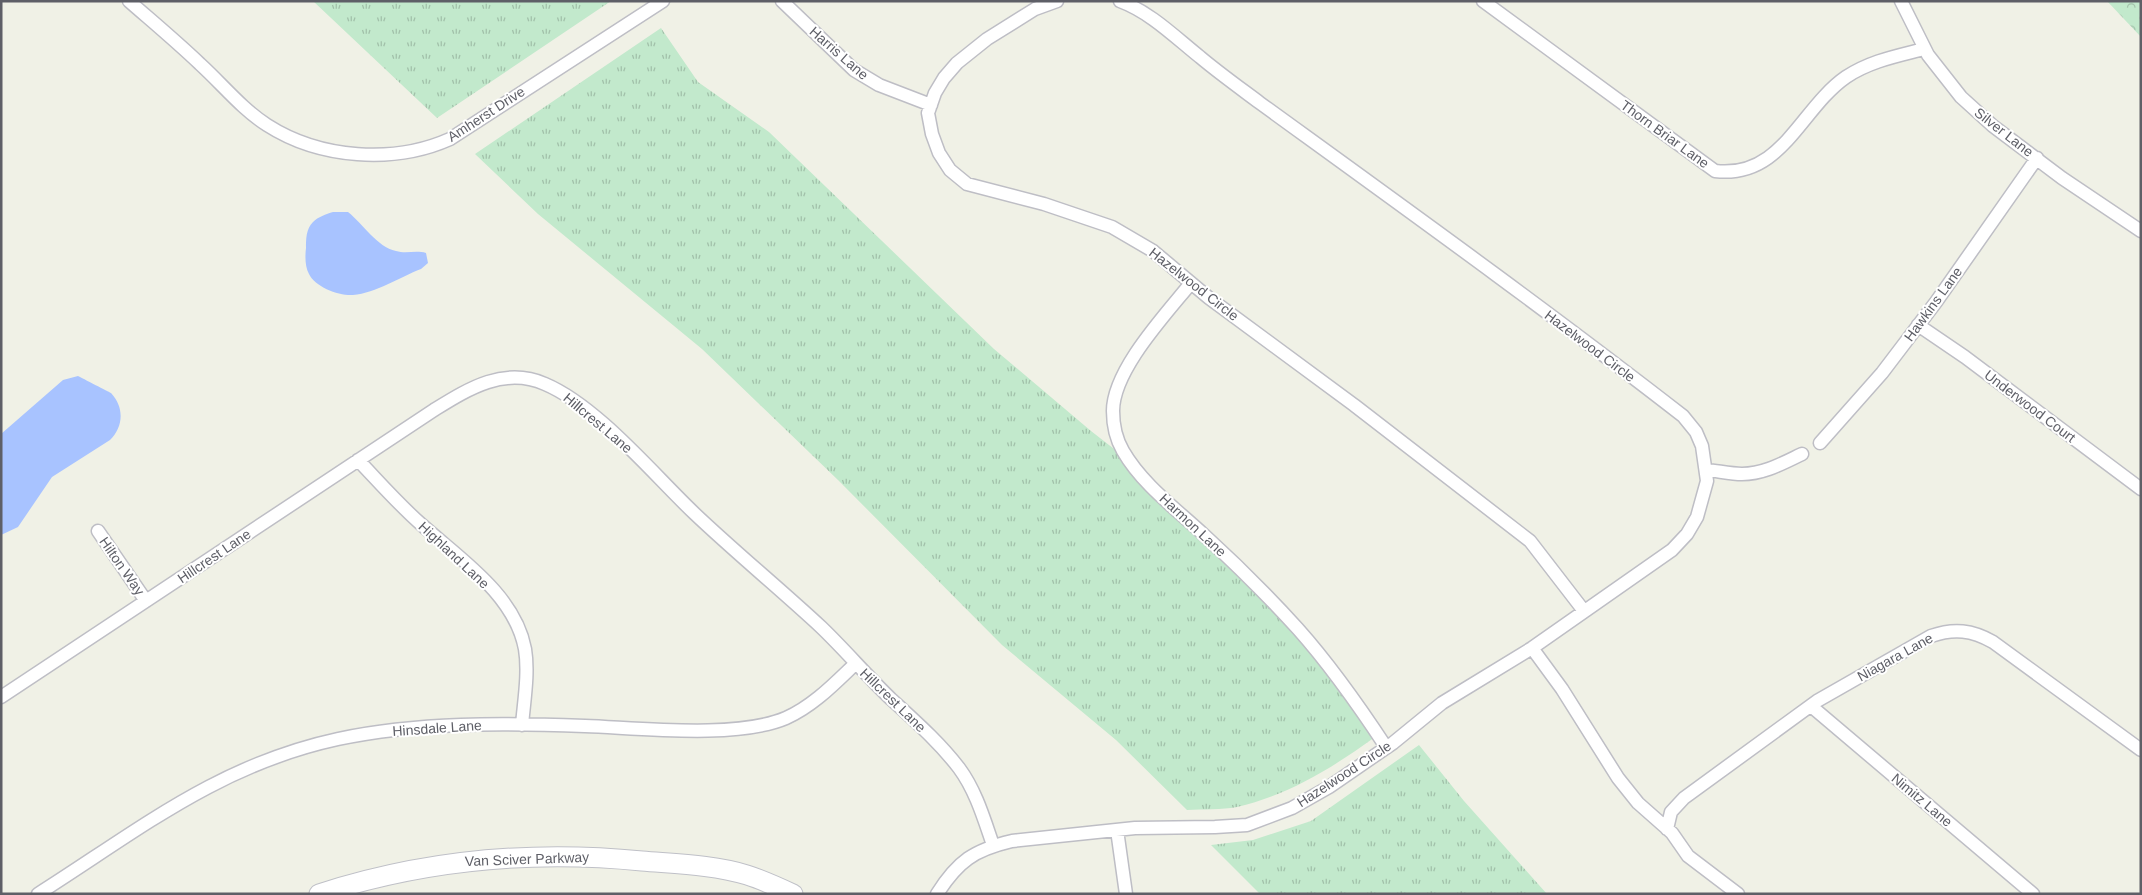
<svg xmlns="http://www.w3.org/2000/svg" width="2142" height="895" font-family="Helvetica,sans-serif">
  <defs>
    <pattern id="grass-tufts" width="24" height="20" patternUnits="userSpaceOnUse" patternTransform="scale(1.25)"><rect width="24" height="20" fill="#c2e9cc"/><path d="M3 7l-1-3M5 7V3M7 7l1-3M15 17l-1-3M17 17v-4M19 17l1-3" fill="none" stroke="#a1c0a9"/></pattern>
    <pattern id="forest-crowns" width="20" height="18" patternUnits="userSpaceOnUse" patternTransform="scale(1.25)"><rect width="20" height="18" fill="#c2e9cc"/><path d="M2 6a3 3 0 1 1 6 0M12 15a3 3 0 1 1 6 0" fill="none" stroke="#a1c0a9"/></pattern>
  </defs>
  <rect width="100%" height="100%" fill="#f0f1e6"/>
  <path fill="url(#grass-tufts)" d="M313,1H611L437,118Z
    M661,28L698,82L769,132L994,349L1091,431L1136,466L1282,613L1375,737C1332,768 1289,795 1237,807C1222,810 1203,809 1187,810L1116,740L1002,645L838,480L702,349L538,214L475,154Z
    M1419,745L1464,801L1547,894H1260L1211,845L1253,840L1311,821Z"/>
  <path fill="url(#forest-crowns)" d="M2107,1H2141V37Z"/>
  <path fill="#a8c3ff" d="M333,212H348C363,224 377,247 396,251C406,254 416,250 426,253L428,263L421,269C400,277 376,293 353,295C339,296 315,287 309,274C305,267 305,256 306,248C306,239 306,229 313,222C318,217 326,214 333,212Z
    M78,376C82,378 109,392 111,393C125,408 123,427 110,440L52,477L18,527L1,535V434L63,380Z"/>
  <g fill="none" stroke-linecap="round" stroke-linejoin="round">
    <g stroke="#bebec5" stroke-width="15">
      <path id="street" d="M129,1C153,22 177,42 200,64C223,85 242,109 267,125C320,159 394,164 450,139L663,1
        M782,1L854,70L879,85L931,105
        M1057,1L1035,9L987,39L957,63L944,78L935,93L928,113L932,134L939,153L950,170L967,184L1044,204L1112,227L1153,251L1209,298L1354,405L1530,541L1584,611
        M1483,1L1715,171C1782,179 1800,109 1846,77C1870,61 1897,56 1924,49
        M1901,1L1928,55L1961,97L1993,126L2062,178L2141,231
        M1191,283C1166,314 1113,370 1113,411C1113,424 1116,439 1123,451C1142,484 1176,509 1204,535C1237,565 1268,596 1298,629C1331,666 1359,706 1386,747
        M1918,325L1965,357L2141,489
        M1820,443L1882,373L1936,302L2037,158
        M358,460C379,482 399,505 422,525C460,559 515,595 525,649C529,673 524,701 522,725
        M1707,470C1718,471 1731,474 1742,474C1764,474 1783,463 1802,454
        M98,531L146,601
        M1532,648L1562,689L1618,778L1638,803L1672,833L1688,856L1738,894
        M1,697L434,410C468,389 504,366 545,384C597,406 653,474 694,513C735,552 779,588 821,627C845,650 867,676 891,699C915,721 939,742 959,768C976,791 984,819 993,845
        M1811,706L2033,894
        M1667,829L1671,812L1684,798L1817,701L1931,636C1954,628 1972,630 1993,642L2141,750
        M1117,830L1126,894
        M38,894C139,830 218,765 338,739C418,722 503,723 585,726C640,728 737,739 786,718C813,706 834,684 855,664
        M937,894C958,861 974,850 1012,841L1135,828L1215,827L1247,825L1292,808L1329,787L1393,743L1442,703L1532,648L1672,550L1687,534L1697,517L1707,481L1702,446L1696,432L1683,416C1544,308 1402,206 1260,103C1240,88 1219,73 1200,57C1175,37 1150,12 1120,1"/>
    </g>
    <g stroke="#bfc0c7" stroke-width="21">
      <path id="secondary" d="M319,894C424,860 532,850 642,861C677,864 714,865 747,875C763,880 778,887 793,894"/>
    </g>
    <use href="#street" stroke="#fff" stroke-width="12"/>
    <use href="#secondary" stroke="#fff" stroke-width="19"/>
  </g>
  <g text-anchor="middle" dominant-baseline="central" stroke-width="4" stroke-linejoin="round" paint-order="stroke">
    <g font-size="14" fill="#5e5f67" stroke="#fff">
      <text transform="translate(839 53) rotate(41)">Harris Lane</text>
      <text transform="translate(486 114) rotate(-33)">Amherst Drive</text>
      <text transform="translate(2004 132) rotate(38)">Silver Lane</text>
      <text transform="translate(1665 134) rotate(36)">Thorn Briar Lane</text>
      <text transform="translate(1194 284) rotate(38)">Hazelwood Circle</text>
      <text transform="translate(1933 304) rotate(-54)">Hawkins Lane</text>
      <text transform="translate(1590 346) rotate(37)">Hazelwood Circle</text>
      <text transform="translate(2030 406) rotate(37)">Underwood Court</text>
      <text transform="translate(598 423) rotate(40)">Hillcrest Lane</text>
      <text transform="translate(1193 525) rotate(43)">Harmon Lane</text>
      <text transform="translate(454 555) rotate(43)">Highland Lane</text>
      <text transform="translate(214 556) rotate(-34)">Hillcrest Lane</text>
      <text transform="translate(122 566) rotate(55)">Hilton Way</text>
      <text transform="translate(1895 657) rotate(-29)">Niagara Lane</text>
      <text transform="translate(893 700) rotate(44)">Hillcrest Lane</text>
      <text transform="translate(437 728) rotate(-4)">Hinsdale Lane</text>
      <text transform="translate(1344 774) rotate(-33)">Hazelwood Circle</text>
      <text transform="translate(1922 800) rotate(40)">Nimitz Lane</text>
      <text transform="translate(527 859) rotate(-2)">Van Sciver Parkway</text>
    </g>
  </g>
  <rect width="2142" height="895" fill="none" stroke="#5e5f67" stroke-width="5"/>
</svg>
